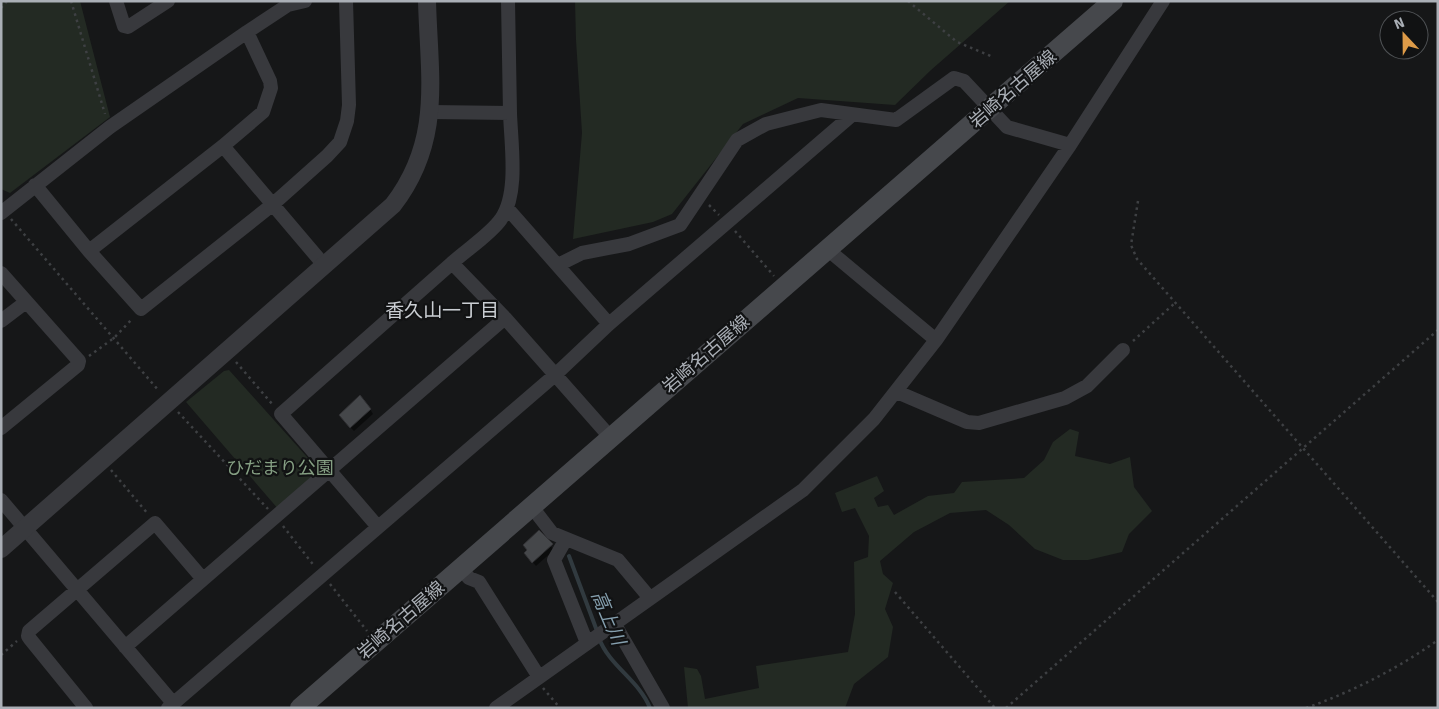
<svg xmlns="http://www.w3.org/2000/svg" width="1439" height="709" font-family="Signika,'Noto Sans JP',sans-serif">
  <rect width="100%" height="100%" fill="#161718"/>
  <path fill="#232a23" d="M1,1H80L110,117L10,193L1,189Z
    M575,1H1010L931,70L895,105L798,98L743,124L672,214L653,222L573,239L582,133L576,40Z
    M229,370L316,467L317,471L279,510L186,402L224,371Z
    M1070,429L1079,432L1075,456L1110,464L1130,457L1134,487L1152,511L1129,534L1122,552L1088,560H1063L1035,549L1009,525L986,510L950,513L914,532L880,561L883,574L893,583L885,609L893,627L888,657L854,684L845,708H688L684,667L697,669L701,676L705,699L759,688L756,666L848,652L855,614L854,562L868,557L869,536L855,508L842,512L835,493L877,476L884,491L874,498L878,507L888,505L894,515L928,496L954,493L962,482L1024,478L1044,460L1053,442Z"/>
  <path fill="#0007" d="M370,409L373,414L354,431L343,420Z
    M539,532L554,550L536,566L528,557Z"/>
  <g fill="none" stroke-linecap="round" stroke-linejoin="round">
    <path stroke="#313a3f" stroke-width="4" d="M569,556L597,631
      M599,638C609,666 639,680 650,708"/>
  </g>
  <path fill="#45474a" stroke="#313134" d="M360,395L371,409L350,428L339,415Z
    M539,530L553,544L532,563L524,553L527,550L523,545Z"/>
  <g fill="none" stroke-linecap="round" stroke-linejoin="round">
    <path stroke="#3e4043" stroke-width="2.5" stroke-dasharray="2.5 4" stroke-linecap="butt" d="M71,1L105,114
      M908,1L957,42L993,57
      M1,8L7,1
      M1138,201L1131,245L1137,259L1438,602
      M709,205L719,215
      M11,219L159,391
      M735,231L774,276
      M1133,341L1176,302
      M89,356L114,338L132,319
      M236,362L273,405
      M178,412L268,509
      M111,470L148,514
      M283,526L315,567
      M330,584L367,631
      M895,592L995,708
      M1,655L17,641
      M543,688L560,708
      M1006,708L1438,330
      M1306,708C1354,691 1397,669 1438,640"/>
    <path stroke="#38393d" stroke-width="14" d="M116,1L124,26L128,27L168,1
      M508,1L510,113
      M431,112L510,113C511,144 519,194 501,219C491,234 466,250 452,263L505,318L611,438
      M223,146L324,265
      M35,185L89,251L141,309L272,205L327,156L340,142L347,121L349,105L346,1
      M508,209L609,324
      M1,213L110,127L247,32L288,5L305,1
      M827,249L936,340
      M89,251L223,146L263,112L271,88L270,81L247,32
      M558,265L582,253L629,244L680,225L737,140L766,124L821,110L896,120L954,78L964,81L1007,127L1070,145
      M1,273L79,361L78,365L1,428
      M1,321L26,302
      M897,392L967,422L979,423L1065,398L1087,386L1123,350
      M1,500L173,703
      M532,507L552,533L618,560L649,597
      M378,527L281,414L452,263
      M566,539L554,560L587,643
      M461,569L469,578L479,582L539,677
      M614,623L663,708
      M125,647L505,318
      M86,708L30,639L28,636L29,631L155,523L202,578
      M168,708L555,375L609,324L852,115
      M496,708L803,490L874,419L936,340L1070,145L1163,1"/>
    <path stroke="#38393d" stroke-width="18" d="M1,549L393,205C443,140 429,77 427,1"/>
    <path stroke="#46484c" stroke-width="20" d="M300,708L1113,1"/>
  </g>
  <g text-anchor="middle" dominant-baseline="central" stroke-width="4.5" stroke-linejoin="round" paint-order="stroke">
    <g font-size="18" fill="#aaafb6" stroke="#111213">
      <text transform="translate(1013 89) rotate(-41)">岩崎名古屋線</text>
      <text transform="translate(706 354) rotate(-41)">岩崎名古屋線</text>
      <text transform="translate(401 620) rotate(-41)">岩崎名古屋線</text>
    </g>
    <g font-size="18" fill="#859f83" stroke="#111213">
      <text x="280" y="468">ひだまり公園</text>
    </g>
    <g font-size="19" fill="#caced3" stroke="#111213">
      <text x="442" y="311">香久山一丁目</text>
    </g>
    <g font-size="19" font-style="italic" fill="#859fae" stroke="#111213">
      <text transform="translate(608 618) rotate(67)">高上川</text>
    </g>
  </g>
  <rect width="1439" height="709" fill="none" stroke="#aaafb6" stroke-width="5"/>
  <g transform="translate(1404 35) rotate(338)"><circle r="24" fill="#111213" stroke="#4e5154"/>
  <path d="M0-4L9 19L0 12L-9 19Z" fill="#de9b48"/>
  <text y="-8" font-size="14" font-weight="bold" text-anchor="middle" fill="#aaafb6">N</text>
  </g>
</svg>
